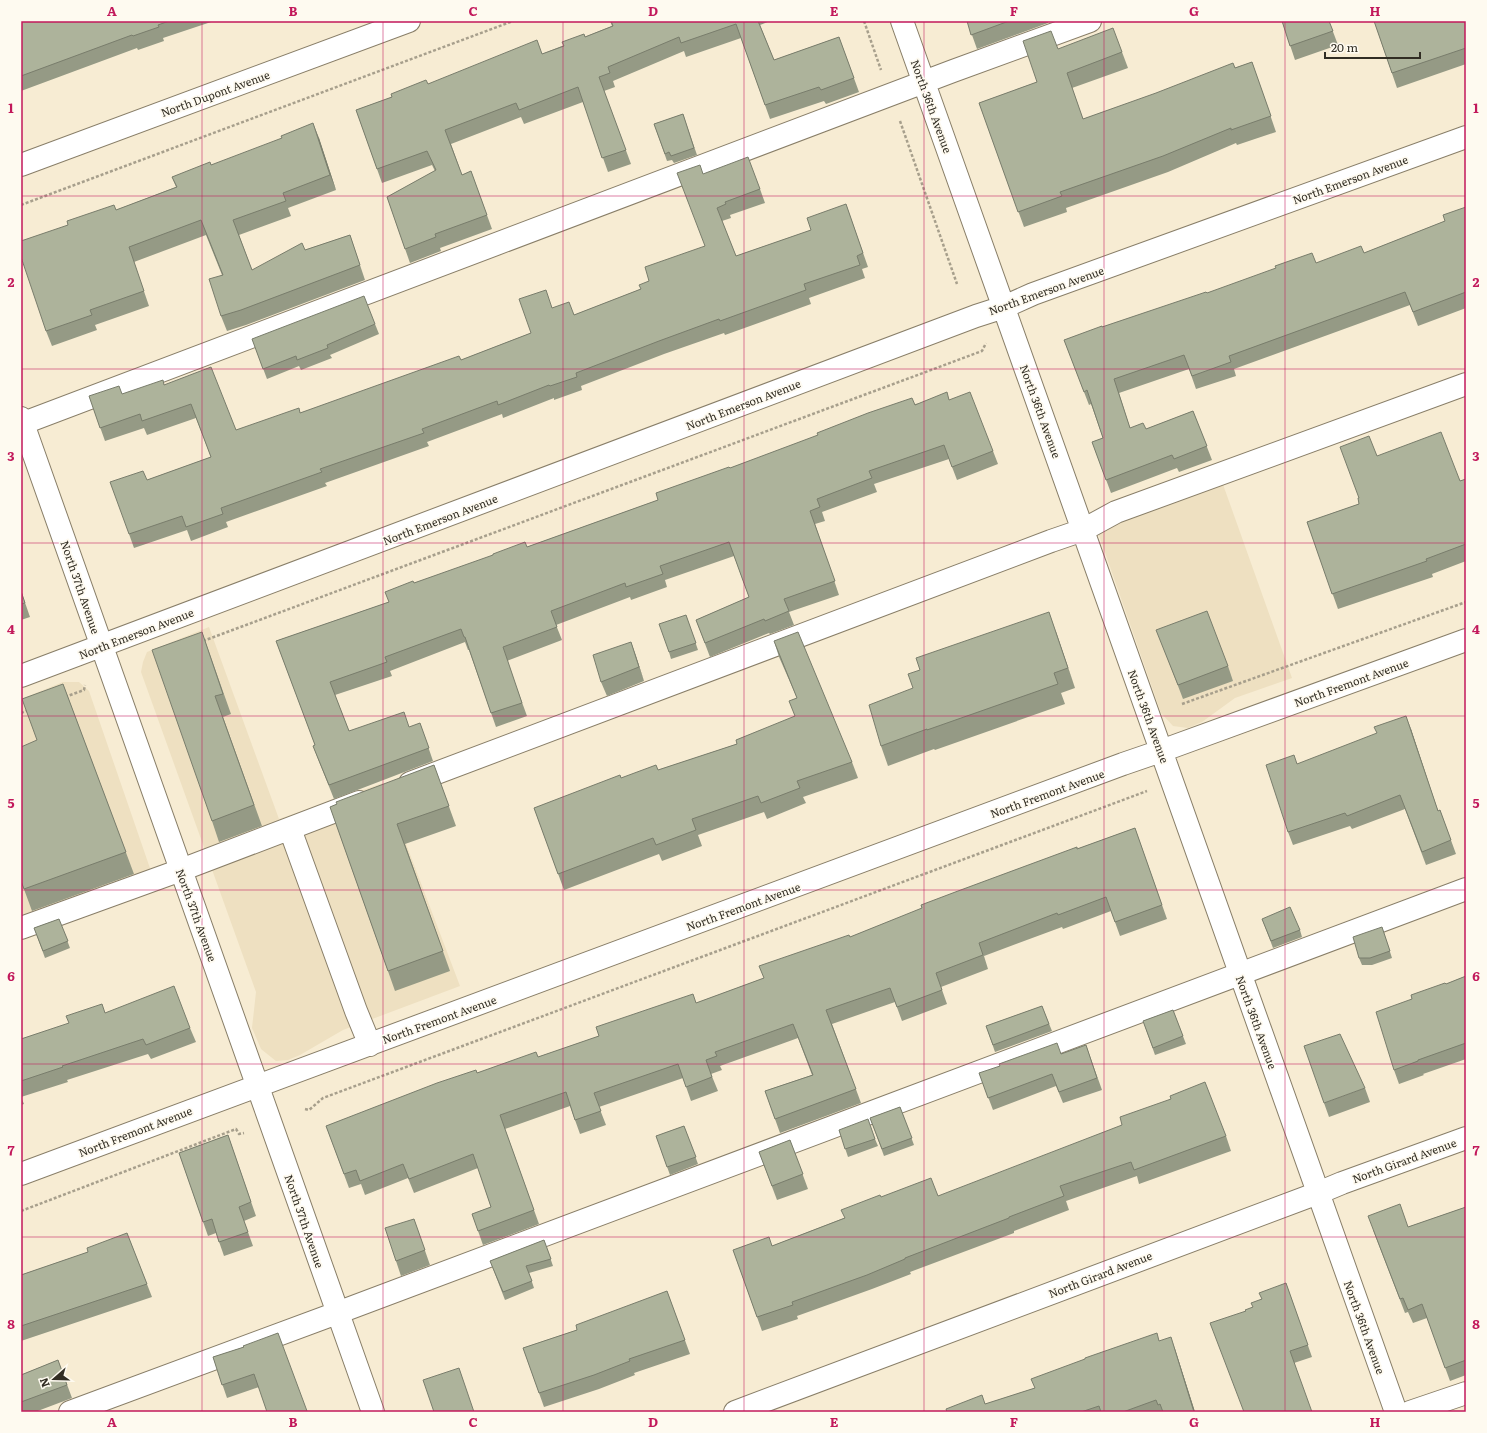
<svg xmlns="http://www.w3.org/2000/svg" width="1487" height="1433" font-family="Literata,serif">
  <rect width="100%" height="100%" fill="#f7ecd3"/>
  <path fill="#eee0c1" d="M1220,476L1292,678L1235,698L1202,722L1188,728L1173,726L1161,713L1095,524Z
    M209,627L279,819L383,783L460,986L343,1030L300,1055L288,1060L276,1061L261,1049L252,1028L256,992L141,672L143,662L147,652Z
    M63,682H79L89,691L152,874L21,918V699Z"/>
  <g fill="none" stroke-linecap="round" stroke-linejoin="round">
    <g stroke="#887e68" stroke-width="24">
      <path id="minor" d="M902,21L1396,1412
        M21,165L409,21
        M21,418L373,1412
        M21,424L953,71L1090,21
        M21,676L976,316L1004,307L1033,294L1466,137
        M410,783L1051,541L1083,530L1116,512L1466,384
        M290,829L356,1011L370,1045
        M21,928L181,870L359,802
        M21,1174L1123,764L1161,751L1466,640
        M70,1412L337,1313L1466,889
        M735,1412L1318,1193L1342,1183L1466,1138
        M1410,1412L1466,1393"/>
    </g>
    <path stroke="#a79f8c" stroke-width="2.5" stroke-dasharray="3 2" stroke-linecap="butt" d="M864,21L881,70
      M900,121L957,284
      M21,205L513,21
      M203,641L982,351L986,343
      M65,697L84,690L85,685
      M1182,704L1466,602
      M21,713L29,710
      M305,1109L309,1110L323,1098L1147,791
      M21,1211L236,1129L239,1134L244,1133"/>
    <use href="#minor" stroke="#fff" stroke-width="22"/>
  </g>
  <path fill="#959a85" d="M21,21H214L163,38L164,41L138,50L137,48L21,91Z
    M610,21H770L760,25L774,60L839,37L859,92L826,104L824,101L770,119L741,38L686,57L684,51L613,81L615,87L604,91L631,164L608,172L583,102L524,124L521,117L451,144L462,175L471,171L492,229L440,248L441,251L410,263L387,197L435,171L432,165L382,183L356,110L428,84L542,54L612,26Z
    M967,21H1048V23L977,49Z
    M1282,21H1329L1338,45L1295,60Z
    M1374,21H1466V64L1397,88Z
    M1058,49L1122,52L1128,68L1072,88L1083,119L1252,62L1276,132L1237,145L1236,143L1168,172L1066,208L1067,212L1024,227L979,103L1037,82Z
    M683,114L697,155L674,163L672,160L667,161L654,124Z
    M319,138L336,190L288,208L291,216L239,235L252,270L305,250L350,235L365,280L246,325L227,331L221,316L222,275L206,235L134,262L149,306L95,325L97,330L52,346L46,331L116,210L176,187L172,177L211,165Z
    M703,174L760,189L765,203L730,215L731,218L722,221L736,256L811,230L846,204L868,267L862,269L865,278L809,298L811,304L725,335L724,333L664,354L581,386L582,390L554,400V398L503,418L502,414L427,442L429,446L325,483L327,486L226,522L228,527L191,541L187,530L134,548L129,534L147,480L211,457L196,418L147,435L144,428L105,441L89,396L122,394L164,385L236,430L300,413L461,360L531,333L552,308L574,315L641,289L649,281L705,246Z
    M1466,207V308L1418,326L1410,305L1234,369L1236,376L1196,389L1189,369L1119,393L1130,428L1146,429L1193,411L1212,460L1179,472L1177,468L1111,493L1092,442L1103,438L1091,404L1089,405L1064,340L1207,293L1316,263L1364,253L1445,221Z
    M375,324L379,334L330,355L332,358L301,370L299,366L267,379L252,339Z
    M949,400L993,451L998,464L957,480L949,459L874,484L877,492L822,512L825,521L815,524L839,595L789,612L794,625L770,634L769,633L710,657L696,620L749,597L734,556L665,580L667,587L631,600L630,597L556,625L562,640L507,661L527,716L496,727L469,650H468L465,642L390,671L392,676L335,695L349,731L410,727L420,723L433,761L334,799L318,759L313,746L315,745L276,641L389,602L414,583L527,547L658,500L730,468L915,404Z
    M1377,456L1460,481L1466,479V561L1432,574L1433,577L1338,609L1307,522L1359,504V498Z
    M21,591L30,617L21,620Z
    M686,615L698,650L671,659L669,652Z
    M202,632L231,714L223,717L262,826L219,842L212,821Z
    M1056,632L1075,688L1061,693L1065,704L935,750L934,749L888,766L881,746L913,688Z
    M774,641L852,762L858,778L803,797L806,803L767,819L764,812L698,835L702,846L662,861L659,854L564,890L534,808L621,778L658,770L737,744L795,716L797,698L779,657Z
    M631,642L644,681L607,696L601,682Z
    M1162,644L1228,666L1233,681L1183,699Z
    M63,684L134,874L32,911L21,881L37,740Z
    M1411,729L1438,811L1440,810L1456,854L1426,865L1405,809L1352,829L1350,826L1293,845L1288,832L1297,764Z
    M434,765L456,826L405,844L450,971L395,991L330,807Z
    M1135,828L1167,919L1120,936L1111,911L1063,929L1062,927L984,956L988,969L941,987L947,1004L902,1021L895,1002L832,1024L861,1103L780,1133L765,1091L812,1075L798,1038L720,1066L722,1070L711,1074L718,1091L691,1101L683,1078L599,1107L606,1125L580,1134L570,1106L505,1129L539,1224L483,1245L472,1214L491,1207L478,1168L414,1193L408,1178L365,1195L361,1184L349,1188L326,1126L477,1073L538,1057L696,1003L764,978L850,937L1077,849Z
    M59,919L70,948L45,958L34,928Z
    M1262,919L1300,930L1302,937L1273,948Z
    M1382,927L1392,958L1372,965H1362L1359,958Z
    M1466,976V1059L1423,1074L1424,1075L1399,1084L1394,1070L1412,999L1446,984Z
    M1042,1006L1052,1031L995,1052L986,1026Z
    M1173,1010L1186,1044L1155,1055L1143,1021Z
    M106,1013L190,1028L196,1042L151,1059L148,1054L67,1080L68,1082L21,1097L24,1104L21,1105V1039Z
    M1086,1045L1102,1090L1063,1103L1056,1086L993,1110L979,1073L1061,1054Z
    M1365,1088L1370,1102L1329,1117L1324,1103Z
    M900,1107L914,1145L884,1156L870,1118Z
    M684,1126L698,1164L670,1175L656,1136Z
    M839,1130L875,1139L878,1146L848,1157Z
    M228,1135L256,1216L244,1221L253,1246L224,1256L216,1233L208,1236L179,1153Z
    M1226,1136L1231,1151L1139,1184L1137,1176L1066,1201L1069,1210L1014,1231V1233L910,1272L911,1274L872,1289L797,1316L798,1319L762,1331L733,1250L772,1246L844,1218L881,1197L938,1196Z
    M790,1140L808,1189L777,1200L759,1152Z
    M1466,1207V1375L1450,1381L1427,1318L1413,1323L1408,1312L1405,1313L1373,1230L1408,1227Z
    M414,1219L430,1265L401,1276L396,1261Z
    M127,1233L152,1297L21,1341V1275L88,1252Z
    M544,1240L553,1266L529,1273L534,1288L505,1300L490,1261Z
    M1286,1283L1312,1357L1294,1363L1246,1311L1253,1307L1262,1299Z
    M667,1291L690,1354L634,1373L635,1375L599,1389L544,1407L523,1348L577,1330Z
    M278,1333L259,1387L227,1398L213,1357L244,1347Z
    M1159,1341L1175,1349L1195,1412H947L985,1404L1035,1388Z
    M58,1360L72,1398L35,1412H21V1375Z"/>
  <path fill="#797d6c" d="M313,123L319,138L336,190L330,175Z
    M1049,612L1056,632L1075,688L1068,668Z
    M631,642L636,656L644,681L639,667Z
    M1406,716L1411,729L1442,824L1438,811Z
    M1171,1337L1175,1349L1195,1412H1194Z"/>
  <path fill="#adb39b" stroke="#797d6c" d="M21,21H169L158,25L159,27L133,36L132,35L21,76Z
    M611,21H758L774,60L839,37L854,78L821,90L819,87L765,105L736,24L681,43L679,37L608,67L610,73L599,77L626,150L602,158L578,87L519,110L516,103L445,130L462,175L471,171L487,215L435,234L436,237L405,249L387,197L436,170L427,151L377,169L356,110L392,97L391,94L426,80L428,84L537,40L542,54L564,46L562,42L584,34L585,37L613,26Z
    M967,21H1009L971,35Z
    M1282,21H1329L1333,31L1290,46Z
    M1374,21H1466V48L1392,73Z
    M1113,28L1122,52L1067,73L1083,119L1156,93L1233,63L1235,68L1252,62L1271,116L1231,130V128L1163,156L1060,192L1062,196L1018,212L979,103L1037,82L1023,41L1051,31L1058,49Z
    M683,114L694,148L671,156L669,152L665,154L654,124Z
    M313,123L330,175L283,193L286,201L233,220L252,270L302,243L305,250L350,235L360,265L241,310L221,316L209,279L223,275L201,220L129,247L144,291L90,310L92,315L46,331L21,257V241L68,225L67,221L114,205L116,210L177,187L172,177L210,162L211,165L282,138L281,136Z
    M748,157L760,189L725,202L726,204L717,208L736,256L811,230L807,218L846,204L863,253L857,256L860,265L804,284L806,290L720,321L719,319L659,341L576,373L577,377L550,386L549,385L498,405L497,401L422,429L424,433L320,469L322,472L221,508L223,514L186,527L182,516L129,534L110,482L143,471L147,480L211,457L191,404L142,421L140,414L100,428L89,396L119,386L122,394L163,380L164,385L211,367L236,430L299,408L300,413L459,356L461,360L531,333L519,299L546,290L552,308L569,302L574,315L641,289L639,285L649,281L645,267L705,246L677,173L700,165L703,174Z
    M1466,207V293V292L1413,312L1405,292L1229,356L1231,362L1192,376L1184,355L1114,379L1130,428L1143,423L1146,429L1193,411L1207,446L1174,459L1172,455L1106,480L1092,442L1103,438L1087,390L1084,392L1064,340L1102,326V327L1206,292L1207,293L1276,268L1275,266L1312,253L1316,263L1361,246L1364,253L1445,221L1443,215Z
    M364,296L375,324L327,345L328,348L297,360L296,356L263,369L252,339Z
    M947,392L949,400L970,392L993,451L952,467L944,445L869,471L872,478L817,499L820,507L810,511L835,581L784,599L789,611L765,621L764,619L705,643L696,620L749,597L729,542L660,566L663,574L626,587L625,583L551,611L557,627L503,647L522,703L491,713L465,637H464L461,629L385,657L387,662L330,682L349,731L404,712L409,727L420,723L429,748L329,785L313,746L315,745L276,641L389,602L385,592L413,581L414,583L493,555V554L525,542L527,547L658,500L656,493L729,467L730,468L818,435L817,433L868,413L912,398L915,405Z
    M1441,432L1460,481L1466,479V544L1426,559L1427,561L1332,594L1307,522L1359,504L1358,498H1359L1340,447L1369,436L1377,456Z
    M21,591L25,603L21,604Z
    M1207,611L1228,666L1178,685L1156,630Z
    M1049,612L1068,668L1054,673L1058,684L927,730V729L881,746L869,705L913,688L908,674L920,670L916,658Z
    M686,615L696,643L669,652L659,624Z
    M202,632L223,694L215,696L254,805L212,821L152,650Z
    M798,632L852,762L797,781L800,788L761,803L758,796L692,819L696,830L656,845L653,838L558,874L534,808L620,775L621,778L656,765L658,770L737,744L736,740L795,716L789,701L797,698L774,641Z
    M631,642L639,667L601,682L593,655Z
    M63,684L126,852L24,889L21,881V747L37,740L22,699Z
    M1406,716L1438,811L1440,810L1451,840L1422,852L1400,795L1347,816L1345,813L1288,832L1266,765L1294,755L1297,764L1377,733L1374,727Z
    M434,765L449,806L397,824L443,951L388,971L330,807L337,804L336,802Z
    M1135,828L1162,905L1115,922L1106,897L1058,915L1057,913L979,943L983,955L936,973L942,990L897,1007L890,988L826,1010L856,1089L775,1119L765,1091L813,1075L793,1024L715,1052L717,1056L706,1060L712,1077L686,1087L678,1064L594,1093L601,1111L575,1120L566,1092L500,1115L534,1210L478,1231L472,1214L491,1207L473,1154L409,1179L403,1164L360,1181L356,1170L344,1174L326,1126L437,1083L476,1070L477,1073L536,1052L538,1057L599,1036L596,1027L693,994L696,1003L764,978L759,966L849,935L850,937L922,908L921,905L958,891L1077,847V849Z
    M1290,907L1300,930L1271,941L1262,919Z
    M59,919L68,941L43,951L34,928Z
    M1382,927L1390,951L1370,958H1359L1353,937Z
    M1466,976V1043L1418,1060V1061L1394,1070L1376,1012L1412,999L1411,995L1445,983L1446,984Z
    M174,986L190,1028L146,1045L143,1039L62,1066L63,1067L21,1081V1039L69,1023L66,1016L102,1004L105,1013Z
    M1042,1006L1049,1024L993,1045L986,1026Z
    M1173,1010L1183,1036L1153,1048L1143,1021Z
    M1340,1034L1365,1088L1324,1103L1304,1046Z
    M1057,1043L1061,1054L1086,1045L1097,1078L1059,1092L1052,1074L988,1098L979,1073L1000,1066L999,1064Z
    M1205,1082L1226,1136L1134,1170L1131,1162L1060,1186L1064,1196L1009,1217V1218L905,1258V1259L867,1275L792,1302L793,1305L757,1317L733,1250L769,1237L772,1246L845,1218L841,1210L880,1195L881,1197L931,1178L938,1196L1122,1125L1120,1117L1171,1099L1170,1096Z
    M900,1107L912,1138L882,1149L870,1118Z
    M868,1119L875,1139L845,1149L839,1130Z
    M684,1126L696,1157L667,1167L656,1136Z
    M228,1135L251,1202L239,1207L248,1232L219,1242L212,1219L203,1222L179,1153Z
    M790,1140L803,1174L772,1186L759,1152Z
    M1400,1204L1408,1227L1466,1207V1360L1445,1368L1422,1304L1408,1310L1403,1298L1400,1299L1368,1216Z
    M414,1219L425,1250L396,1261L385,1228Z
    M127,1233L147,1284L21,1326V1275L88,1252L87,1248Z
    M544,1240L551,1259L526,1266L532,1281L503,1292L490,1261Z
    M1286,1283L1308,1345L1290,1351L1312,1412H1244L1210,1323L1246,1311L1245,1310L1253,1307L1251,1303L1262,1299L1259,1293Z
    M667,1291L685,1340L629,1359L630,1361L594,1375L539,1393L523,1348L577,1330L576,1325Z
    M278,1333L307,1411L308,1412H267L254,1374L222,1385L213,1357L244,1347L243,1346Z
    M1157,1333L1159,1341L1171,1337L1194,1412H1163L1160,1404L1158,1405L1156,1400L1123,1412H1101L1099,1406L1081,1412H947L946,1409L982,1395L985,1404L1035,1388L1031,1379L1085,1359V1358Z
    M58,1360L67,1385L21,1402V1375Z
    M459,1368L474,1412H434L423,1380Z"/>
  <path fill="none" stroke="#c2185b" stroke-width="1" stroke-opacity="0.55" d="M202,21V1412M383,21V1412M563,21V1412M744,21V1412M924,21V1412M1104,21V1412M1285,21V1412M21,196H1466M21,369H1466M21,543H1466M21,716H1466M21,890H1466M21,1064H1466M21,1237H1466"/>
  <g text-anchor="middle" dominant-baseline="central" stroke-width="3.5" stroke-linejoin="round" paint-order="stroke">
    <g font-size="11" fill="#312d23" stroke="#fefaf0">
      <text transform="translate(215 93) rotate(-20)">North Dupont Avenue</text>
      <text transform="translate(932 106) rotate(70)">North 36th Avenue</text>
      <text transform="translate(1350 179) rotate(-20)">North Emerson Avenue</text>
      <text transform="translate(1046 290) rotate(-20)">North Emerson Avenue</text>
      <text transform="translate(743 404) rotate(-21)">North Emerson Avenue</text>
      <text transform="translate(1041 411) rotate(70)">North 36th Avenue</text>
      <text transform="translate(440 519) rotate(-21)">North Emerson Avenue</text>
      <text transform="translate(81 587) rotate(71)">North 37th Avenue</text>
      <text transform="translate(136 633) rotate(-21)">North Emerson Avenue</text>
      <text transform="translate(1351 682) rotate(-20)">North Fremont Avenue</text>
      <text transform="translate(1149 716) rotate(70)">North 36th Avenue</text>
      <text transform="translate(1047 793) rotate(-20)">North Fremont Avenue</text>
      <text transform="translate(743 906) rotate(-20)">North Fremont Avenue</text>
      <text transform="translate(197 915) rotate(70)">North 37th Avenue</text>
      <text transform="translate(439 1019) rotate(-20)">North Fremont Avenue</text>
      <text transform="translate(1257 1022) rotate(70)">North 36th Avenue</text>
      <text transform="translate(135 1131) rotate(-21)">North Fremont Avenue</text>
      <text transform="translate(1404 1160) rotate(-20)">North Girard Avenue</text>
      <text transform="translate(305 1221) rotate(71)">North 37th Avenue</text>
      <text transform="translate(1100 1274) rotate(-21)">North Girard Avenue</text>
      <text transform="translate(1365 1327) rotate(70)">North 36th Avenue</text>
    </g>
  </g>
  <rect width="1487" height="1433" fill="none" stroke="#fefaf0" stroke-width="44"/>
  <g transform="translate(54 1379) rotate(250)" stroke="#fefaf0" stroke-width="3" paint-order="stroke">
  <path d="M0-3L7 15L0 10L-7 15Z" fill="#312d23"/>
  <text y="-6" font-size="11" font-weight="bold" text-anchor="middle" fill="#312d23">N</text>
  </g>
  <path d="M1325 52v6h95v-6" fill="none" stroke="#312d23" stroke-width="2"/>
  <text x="1331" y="52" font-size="12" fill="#312d23" stroke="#fefaf0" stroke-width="3" paint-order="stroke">20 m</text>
  <rect x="22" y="22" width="1443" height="1389" fill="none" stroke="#c2185b" stroke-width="1.5"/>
  <g font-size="13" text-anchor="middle" font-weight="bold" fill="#c2185b">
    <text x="112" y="16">A</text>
    <text x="293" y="16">B</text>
    <text x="473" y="16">C</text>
    <text x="653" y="16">D</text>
    <text x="834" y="16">E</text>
    <text x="1014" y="16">F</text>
    <text x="1194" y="16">G</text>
    <text x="1375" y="16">H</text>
    <text x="11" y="113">1</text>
    <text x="1476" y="113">1</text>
    <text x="11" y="287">2</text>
    <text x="1476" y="287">2</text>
    <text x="11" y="461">3</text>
    <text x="1476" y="461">3</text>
    <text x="11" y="634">4</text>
    <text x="1476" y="634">4</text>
    <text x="11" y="808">5</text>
    <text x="1476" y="808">5</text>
    <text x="11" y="981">6</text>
    <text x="1476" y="981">6</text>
    <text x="11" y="1155">7</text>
    <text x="1476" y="1155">7</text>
    <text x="11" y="1329">8</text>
    <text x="1476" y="1329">8</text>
    <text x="112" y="1427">A</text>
    <text x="293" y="1427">B</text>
    <text x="473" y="1427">C</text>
    <text x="653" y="1427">D</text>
    <text x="834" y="1427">E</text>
    <text x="1014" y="1427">F</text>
    <text x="1194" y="1427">G</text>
    <text x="1375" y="1427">H</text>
  </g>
</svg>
